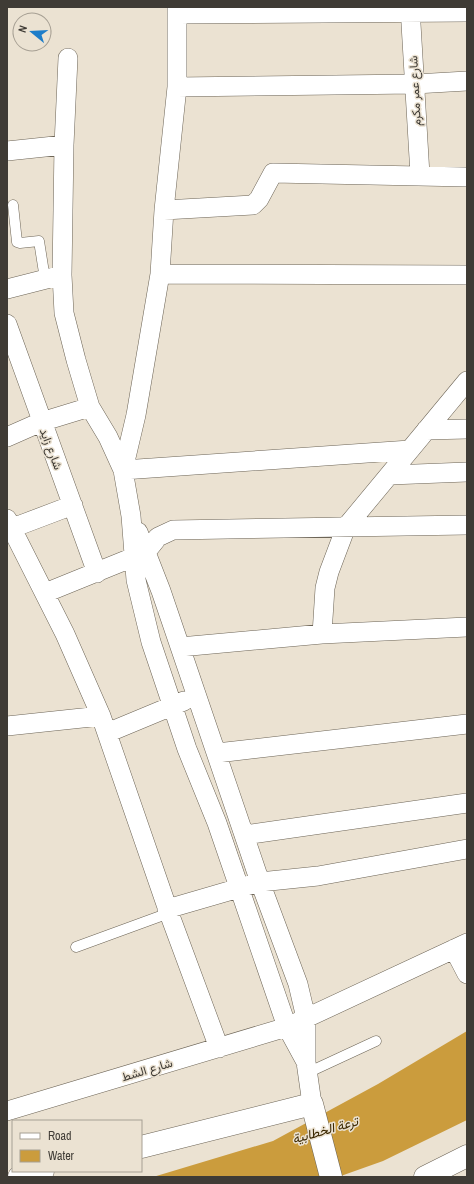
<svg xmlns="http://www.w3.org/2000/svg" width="474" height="1184" font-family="'Archivo Narrow',Vazirmatn,sans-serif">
  <rect width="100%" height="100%" fill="#ebe2d2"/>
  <path fill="#cb9c3d" d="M467,1031V1120L383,1161L338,1177H153L273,1141L378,1084Z"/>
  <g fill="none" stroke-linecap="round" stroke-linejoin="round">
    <g stroke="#6c6456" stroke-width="11">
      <path id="lane" d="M13,205L17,242L20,243L39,241L45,279
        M76,947L169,913
        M307,1073L376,1041"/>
    </g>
    <g stroke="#6c6456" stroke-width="20">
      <path id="street" d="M177,7V87L164,210L160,274L136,415L123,470L131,516L136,580L151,642L187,749L217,823L287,1027L306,1062
        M410,7L420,175
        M177,14L467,12
        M177,87L415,84L467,81
        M7,151L64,145
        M164,210L253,205L259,199L273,173L467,177
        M160,274L467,275
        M62,275L64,145L68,58
        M7,289L62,275L64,313L76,360L90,407L108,437L123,470L410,450
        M7,324L97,573
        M426,430L467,429
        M7,437L41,422L90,407
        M390,475L467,472
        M7,519L65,634L101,716L169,913L219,1048
        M7,530L73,505
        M138,532L161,591L260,882L298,984L306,1018V1062L312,1104
        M45,593L146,552L158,537L173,530L467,525
        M322,634L325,588L329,572L346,527L467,381
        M180,647L322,634L467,627
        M7,726L101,716
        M107,733L184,701
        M217,753L467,724
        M245,835L467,803
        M167,909L260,882L318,876L467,849
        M454,949L467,974
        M7,1111L287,1027L467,943"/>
    </g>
    <g stroke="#6c6456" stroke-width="23">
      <path id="secondary" d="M141,1147L312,1104L331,1177
        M19,1177L43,1171"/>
    </g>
    <g stroke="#6c6456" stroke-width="23">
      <path id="primary" d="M425,1177L467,1156"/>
    </g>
    <use href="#lane" stroke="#fff" stroke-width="10"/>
    <use href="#street" stroke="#fff" stroke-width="19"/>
    <use href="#secondary" stroke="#fff" stroke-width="22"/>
    <use href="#primary" stroke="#fff" stroke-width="22"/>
  </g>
  <g text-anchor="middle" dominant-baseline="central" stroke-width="3" stroke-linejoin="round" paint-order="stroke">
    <g font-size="12" fill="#3f3b35" stroke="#ebe2d2">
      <text transform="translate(415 91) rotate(-93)">شارع عمر مكرم</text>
      <text transform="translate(51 449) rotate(69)">شارع زايد</text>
      <text transform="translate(147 1070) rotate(-17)">شارع الشط</text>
    </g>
    <g font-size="13" font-style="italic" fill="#3b2800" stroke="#ebe2d2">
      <text transform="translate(325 1130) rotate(-16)">ترعة الخطابية</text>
    </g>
  </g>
  <rect width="474" height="1184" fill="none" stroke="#3f3b35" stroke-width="16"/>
  <rect x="12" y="1120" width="130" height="52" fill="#ebe2d2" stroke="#a69f93"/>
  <rect x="20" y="1133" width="20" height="6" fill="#ffffff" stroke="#a69f93"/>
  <text x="48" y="1140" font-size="12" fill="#3f3b35">Road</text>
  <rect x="20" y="1150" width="20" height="12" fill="#cb9c3d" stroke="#a69f93"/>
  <text x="48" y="1160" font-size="12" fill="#3f3b35">Water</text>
  <g transform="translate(32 32) rotate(288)"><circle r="19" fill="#ebe2d2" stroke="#a69f93"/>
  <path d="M0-3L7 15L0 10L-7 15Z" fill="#1d7dc9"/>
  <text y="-6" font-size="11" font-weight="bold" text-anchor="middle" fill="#3f3b35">N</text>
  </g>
</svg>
